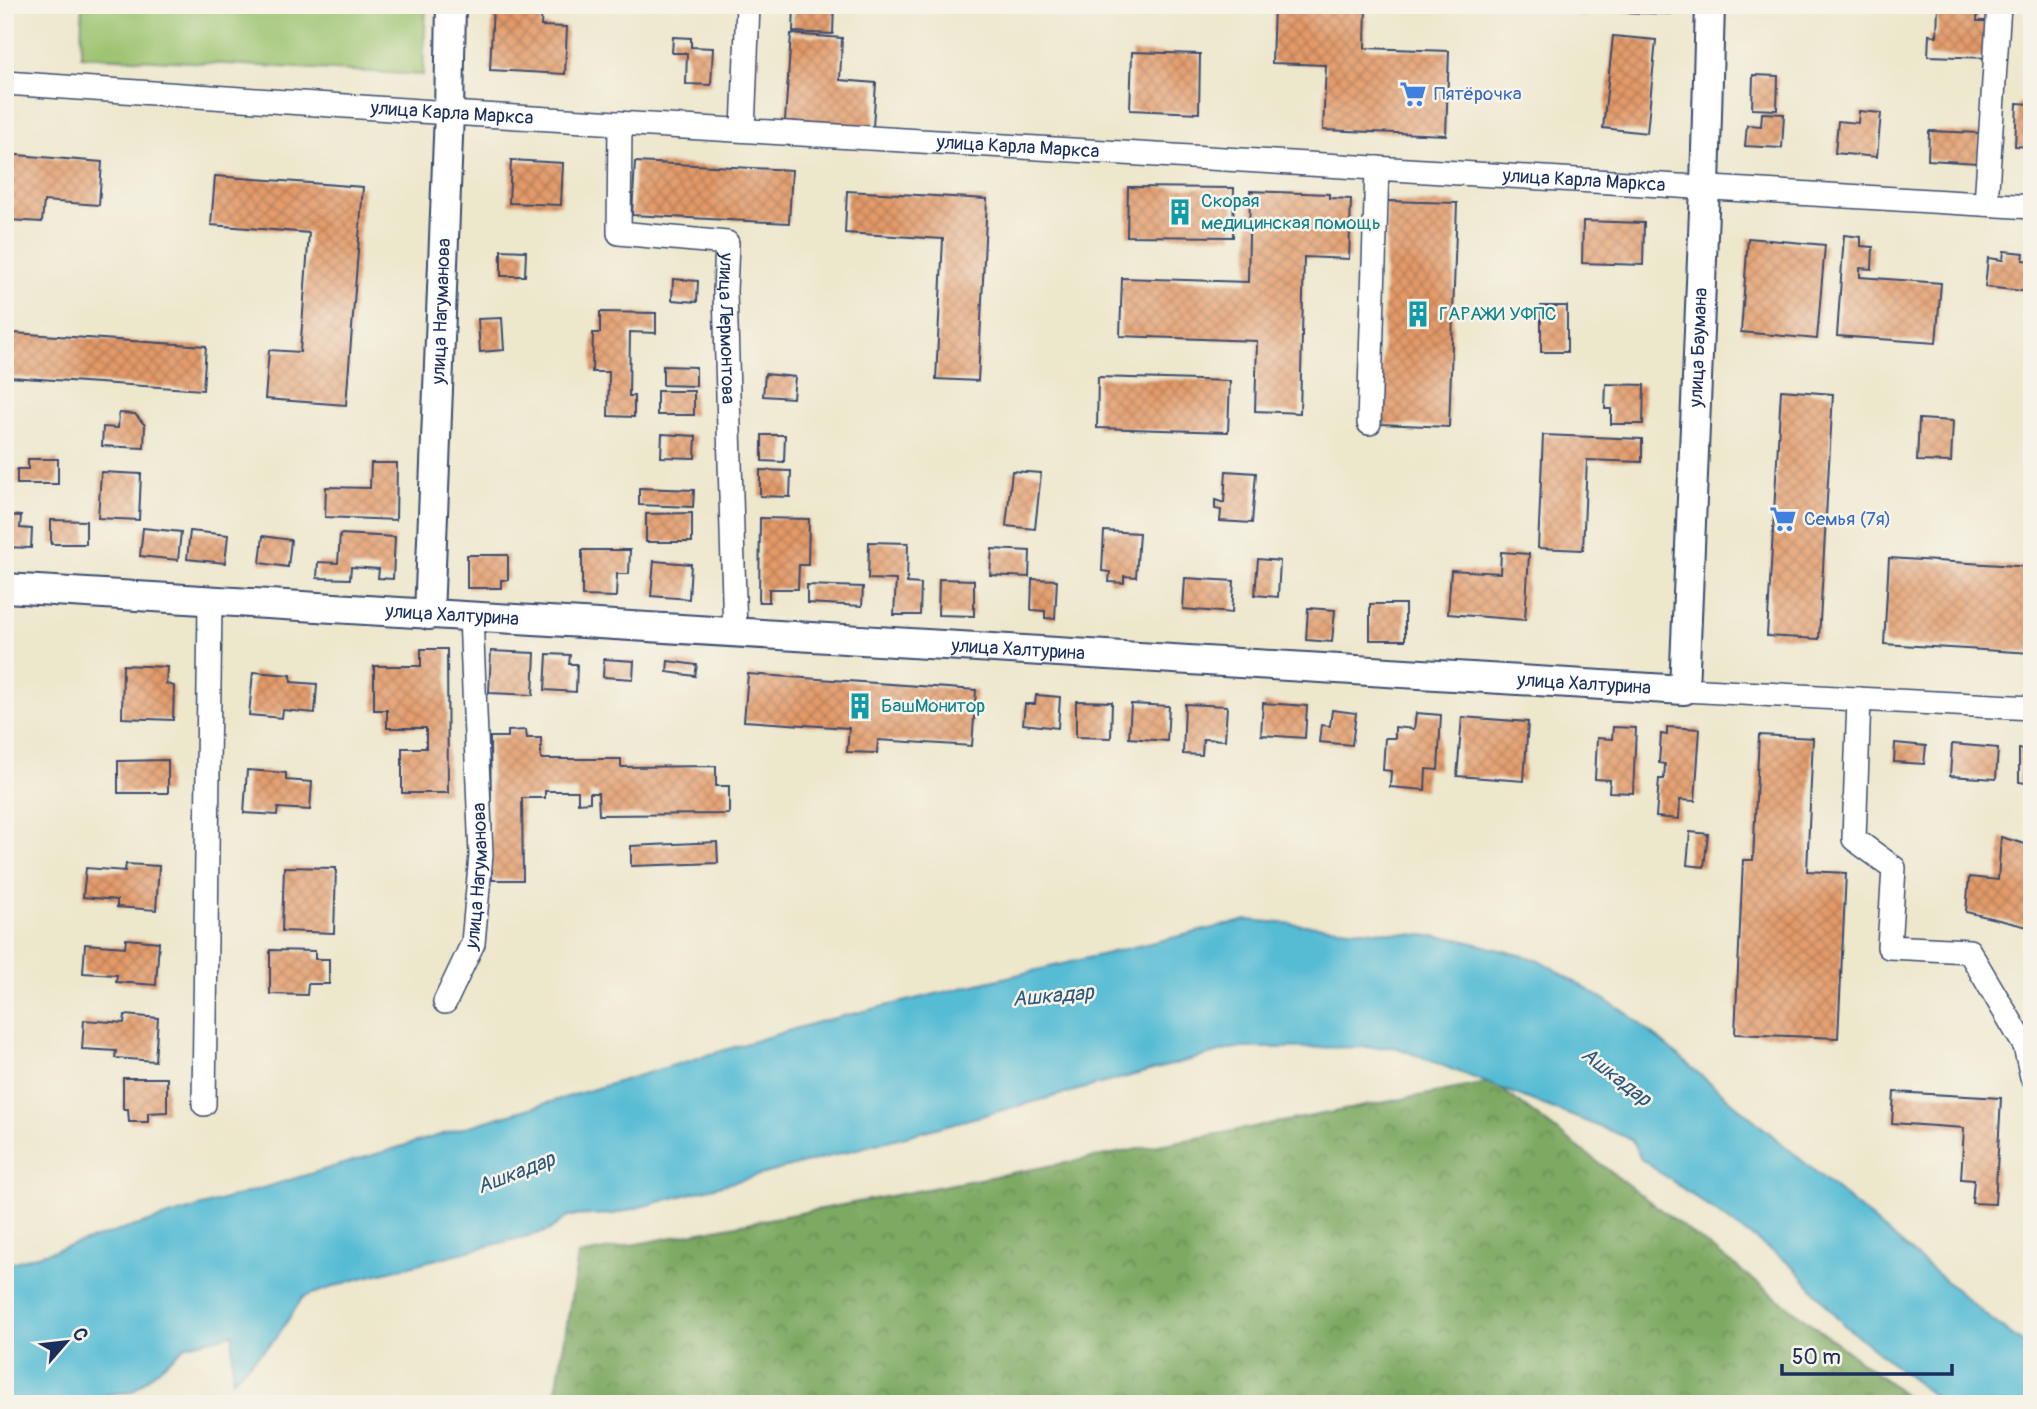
<svg xmlns="http://www.w3.org/2000/svg" width="2037" height="1409" font-family="Pangolin,sans-serif">
  <defs>
    <pattern id="forest-crowns" width="20" height="18" patternUnits="userSpaceOnUse" patternTransform="scale(1.75)"><rect width="20" height="18" fill="#7da962"/><path d="M2 6a3 3 0 1 1 6 0M12 15a3 3 0 1 1 6 0" fill="none" stroke="#668a54"/></pattern>
    <pattern id="building-cross-hatch" width="8" height="8" patternUnits="userSpaceOnUse" patternTransform="scale(1.75)"><rect width="8" height="8" fill="#e39a68"/><path d="M0 0l8 8M0 8l8-8" fill="none" stroke="#b77e59"/></pattern>
  </defs>
  <rect width="100%" height="100%" fill="#f7f3e8"/>
  <filter id="ink" filterUnits="userSpaceOnUse"><feTurbulence type="fractalNoise" baseFrequency=".0143" numOctaves="2"/><feDisplacementMap in="SourceGraphic" scale="14" xChannelSelector="R" yChannelSelector="G"/><feConvolveMatrix kernelMatrix="1 2 1 2 8 2 1 2 1" color-interpolation-filters="sRGB"/></filter>
  <filter id="wash" filterUnits="userSpaceOnUse"><feTurbulence type="fractalNoise" baseFrequency=".00686" numOctaves="4" result="noise"/><feDisplacementMap in="SourceGraphic" scale="28" xChannelSelector="R" yChannelSelector="G"/><feGaussianBlur stdDeviation="1.57" result="paint"/><feColorMatrix in="noise" values="0 0 0 0 0 0 0 0 0 0 0 0 0 0 0 0 0 1.4 0 .05"/><feComposite in="paint" operator="in"/></filter>
  <g filter="url(#wash)">
    <rect width="100%" height="100%" fill="#ede7cc"/>
    <path fill="url(#forest-crowns)" stroke="#4c6c60" stroke-width="2" d="M1492,1082L1917,1404H554L578,1255Z"/>
    <path fill="#9cc36f" stroke="#5c7966" stroke-width="2" d="M82,5H426L423,75L81,56Z"/>
    <path fill="#56bcd4" stroke="#387699" stroke-width="2" d="M1247,920L1454,938L1539,960L1628,1014L1993,1321L2032,1349V1404H1943L1843,1324L1794,1267L1641,1159L1631,1139L1395,1047L1235,1048L614,1214L568,1216L548,1231L354,1280L303,1297L276,1338L232,1380L233,1334L187,1345L132,1392L108,1394L95,1404H5V1265L818,1022Z"/>
    <g id="blocks">
      <path fill="url(#building-cross-hatch)" d="M493,5H542L541,26L567,27L565,74L490,70Z
        M794,5H834L833,34L793,32Z
        M1274,5H1366L1365,48L1449,51L1446,135L1323,130L1326,65L1272,63Z
        M1580,5H1672L1671,14L1580,10Z
        M1938,5H1978L1977,21H1991L1990,58L1928,56L1929,35L1937,36Z
        M791,34L842,38L840,80L876,83L873,127L785,121Z
        M1613,36L1656,40L1647,133L1603,128Z
        M673,37L691,38V47L713,48L711,85L686,84L687,53H672Z
        M1132,52L1200,54L1199,113L1130,110Z
        M1753,75L1778,76L1777,110L1752,109Z
        M2017,103L2032,104V147L2015,146Z
        M1859,111L1881,113L1877,157L1835,153L1838,121L1858,123Z
        M1762,113L1784,114L1782,148L1745,146L1747,125L1761,126Z
        M1929,131L1980,133L1978,163L1928,160Z
        M5,154L102,162L99,205L44,201L42,222L9,220L7,240H5Z
        M511,160L563,163L561,205L509,203Z
        M635,162L792,170L789,223L632,215Z
        M215,176L363,187L346,405L265,399L269,350L300,352L309,233L211,225Z
        M1128,187L1234,188L1233,237L1127,236Z
        M847,191L987,199L978,381L936,379L943,239L845,233Z
        M1250,191L1329,194V198L1351,199L1349,259L1304,257L1300,413L1255,411L1257,341L1120,336L1122,278L1248,282Z
        M1387,201L1457,203L1449,427L1380,424Z
        M1583,221L1644,223L1643,265L1582,263Z
        M1844,235L1861,237V246L1873,247L1872,269L1860,268V277L1941,283L1936,343L1837,336Z
        M1748,238L1825,245L1817,339L1741,332Z
        M501,250L526,251L525,276H501Z
        M2004,251L2024,253L2023,260L2032,261V292L1985,287L1988,258L2003,260Z
        M673,279L698,281L697,302L672,300Z
        M1541,306H1567V352H1541Z
        M600,312L656,313V333L630,332L629,396H634V417L608,416L609,372H592L593,333H600Z
        M502,318L504,350L480,352L478,319Z
        M13,333L206,346L203,390L10,377Z
        M663,366L696,367V386L663,385Z
        M765,374L795,377L793,398L763,396Z
        M1098,377L1230,381L1228,432L1097,428Z
        M1606,384L1644,385L1643,424H1611V409H1605Z
        M1781,390L1833,394L1819,639L1767,636Z
        M657,391H694V415H657Z
        M119,413L135,414L145,425L144,448L102,446L103,427L118,428Z
        M1919,419L1953,421L1951,462L1917,461Z
        M662,434L696,436L695,458L661,457Z
        M762,435H785L784,462L762,461Z
        M1543,435L1642,439V462L1587,460L1583,550L1538,548Z
        M28,459H58V484H17V469H28Z
        M371,463H397L396,520L325,517L326,487L370,488Z
        M760,470L791,471L790,497L760,496Z
        M1012,471L1041,473L1035,529L1006,526Z
        M1226,471L1256,473L1252,523L1220,521L1221,510L1215,509V500L1224,503Z
        M101,472L141,474L139,520L98,518Z
        M639,488L694,490L693,507L639,505Z
        M692,513V542H646V514Z
        M5,515L21,516L20,528L32,529L31,548L5,547Z
        M760,518L809,519L808,565H799L798,589H769V602H759Z
        M51,520L86,521V544H51Z
        M143,528L181,532L178,560L140,556Z
        M190,531L228,535L225,563L187,559Z
        M1104,531L1139,533L1136,577L1124,576V583L1109,582L1110,572L1102,571Z
        M340,534L395,537L393,579L378,578L379,569L351,567L350,579L317,578L318,562L338,563Z
        M263,536L291,540L288,567L260,563Z
        M869,542L908,543L907,583L921,584L920,615H894L896,580L868,579Z
        M992,549L1030,551L1029,577L990,575Z
        M582,550H630L629,574H617L616,597L582,596Z
        M1501,552L1529,554L1525,620L1448,614L1451,570L1500,573Z
        M467,555H508V580H501V588H467Z
        M1889,558L2032,567V653L1884,644Z
        M1258,559L1280,561L1278,597L1255,595Z
        M654,561L691,564L689,599L651,596Z
        M1185,578L1234,581L1232,613L1183,609Z
        M939,579L974,580V616L938,615Z
        M1032,579L1057,580L1055,619L1045,618V611L1031,610Z
        M807,585L863,587L862,606L807,603Z
        M1370,604H1405V640H1370Z
        M1308,608L1335,610L1332,642L1306,640Z
        M421,649H447L448,793H402V748H426V728H387V710H374V666H421Z
        M491,651L535,653L533,695L489,693Z
        M547,654L570,655L569,664H577L576,692L545,690Z
        M604,659L634,661L633,679L603,677Z
        M668,661L697,665L695,676L667,672Z
        M123,665L167,667L166,684L174,686L173,720L122,718Z
        M253,672L291,675V682L317,684L315,713L283,710L282,718L249,715Z
        M748,674L976,690L972,746L878,740L877,753L847,752L849,728L744,721Z
        M1036,695L1060,697L1058,728L1023,724L1025,704H1035Z
        M1076,701L1112,702L1111,738L1076,737Z
        M1263,703L1307,706L1305,738L1261,735Z
        M1131,704L1169,706L1167,741L1129,738Z
        M1185,704L1227,706L1225,740L1203,739L1202,755L1183,754Z
        M1332,710L1356,713L1352,745L1319,742L1321,725L1330,726Z
        M1416,713L1441,715L1438,770L1426,769L1425,790L1390,787L1391,771L1383,770L1385,738H1395V727L1414,729Z
        M1462,717L1528,722L1524,781L1457,776Z
        M1613,727L1636,728L1633,793L1609,792L1610,780L1595,779L1597,738L1612,739Z
        M1667,727L1700,729L1695,801L1680,800L1679,819L1656,817L1659,779H1664L1665,764L1659,763L1661,734L1667,735Z
        M526,730L527,738H541V759H621V767L716,766V786H729V814L599,815L598,793H590V802L578,803V791H545V798H522L523,880H492L490,737H508V731Z
        M1759,735L1813,738L1807,871L1846,873L1838,1038L1735,1034L1743,860H1753Z
        M1895,743L1926,746L1924,764L1894,762Z
        M1952,744L1998,748L1996,779L1950,776Z
        M2019,749L2032,750V784L2019,782Z
        M168,760V793H118V761Z
        M247,770L286,773V780L312,782L310,810L278,808L277,815L244,813Z
        M1690,832L1708,834L1704,867L1687,865Z
        M2001,837L2032,846V928L1966,912L1969,877L1998,880Z
        M717,842L718,863L631,866V846Z
        M126,864L159,866L156,910L117,907V900L83,897L86,868L125,871Z
        M284,867L336,868L334,933L282,931Z
        M126,939L159,942L156,985L116,982L117,975L83,973L85,944L125,947Z
        M270,950L315,951V959H329V984H308L307,995L270,994Z
        M125,1015L158,1018L155,1061L115,1058L116,1051L82,1049L84,1020L124,1023Z
        M123,1078H167V1112L148,1113V1122H129L128,1109H123Z
        M1894,1092L2001,1098L1995,1204L1972,1203L1974,1180L1961,1179L1964,1128L1892,1123Z"/>
    </g>
  </g>
  <g filter="url(#ink)">
    <use href="#blocks" fill-opacity="0" stroke="#3a4b6e" stroke-width="2"/>
    <g fill="none" stroke-linecap="round" stroke-linejoin="round">
      <g stroke="#3a4b6e" stroke-width="26">
        <g id="minor">
          <path id="s1" d="M5,83L449,113L2032,207"/>
          <path id="s2" d="M620,123L619,233L727,243L725,291L735,633"/>
          <path d="M743,130L748,5"/>
          <path d="M1986,204L1999,5"/>
          <path d="M1369,423L1377,168"/>
          <path d="M1684,690L2032,708"/>
          <path d="M1859,699L1854,839L1894,868L1889,947L1969,951L2025,1046L2032,1077"/>
          <path id="s3" d="M445,1002L473,943L481,855L471,617"/>
          <path d="M204,1104L210,601"/>
        </g>
      </g>
      <g stroke="#3a4b6e" stroke-width="32">
        <g id="major">
          <path id="s4" d="M5,588L1684,690L1705,187L1710,5"/>
          <path id="s5" d="M429,615L449,113L451,5"/>
        </g>
      </g>
      <use href="#minor" stroke="#fff" stroke-width="23"/>
      <use href="#major" stroke="#fff" stroke-width="28"/>
    </g>
  </g>
  <defs>
    <g id="supermarket-bare" transform="scale(2.1)"><path d="M-6-5.5h2.5l.6 2H6L4.5 2H-2.5L-4.4-4H-6ZM-1.5 3.2a1.3 1.3 0 1 0 .1 0ZM3 3.2a1.3 1.3 0 1 0 .1 0Z" fill="#3f7fe0" stroke="#f7f3e8" stroke-width="2.5" paint-order="stroke"/></g>
    <g id="building-bare" transform="scale(2.1)"><path d="M-4-6H4V6H1V3H-1V6H-4ZM-2.5-4.3h1.7v1.8h-1.7ZM.8-4.3h1.7v1.8H.8ZM-2.5-1h1.7V.8h-1.7ZM.8-1h1.7V.8H.8Z" fill="#0f9aa8" stroke="#f7f3e8" stroke-width="2.5" paint-order="stroke"/></g>
  </defs>
  <g fill-rule="evenodd">
    <use href="#supermarket-bare" x="1413" y="94"/>
    <use href="#building-bare" x="1180" y="212"/>
    <use href="#building-bare" x="1418" y="314"/>
    <use href="#supermarket-bare" x="1783" y="519"/>
    <use href="#building-bare" x="860" y="706"/>
  </g>
  <g text-anchor="middle" dominant-baseline="central" stroke-width="5" stroke-linejoin="round" paint-order="stroke">
    <g font-size="19" fill="#366cbe" stroke="#f7f3e8" text-anchor="start">
      <text x="1434" y="94">Пятёрочка</text>
      <text x="1804" y="519">Семья (7я)</text>
    </g>
    <g font-size="19" fill="#1b2f5e" stroke="#f7f3e8">
      <text stroke="none"><textPath href="#s1" startOffset="448">улица Карла Маркса</textPath></text>
      <text stroke="none"><textPath href="#s1" startOffset="1015">улица Карла Маркса</textPath></text>
      <text stroke="none"><textPath href="#s1" startOffset="1582">улица Карла Маркса</textPath></text>
      <text stroke="none"><textPath href="#s5" startOffset="304">улица Нагуманова</textPath></text>
      <text stroke="none"><textPath href="#s2" startOffset="304">улица Лермонтова</textPath></text>
      <text stroke="none"><textPath href="#s4" startOffset="2025">улица Баумана</textPath></text>
      <text stroke="none"><textPath href="#s4" startOffset="448">улица Халтурина</textPath></text>
      <text stroke="none"><textPath href="#s4" startOffset="1015">улица Халтурина</textPath></text>
      <text stroke="none"><textPath href="#s4" startOffset="1582">улица Халтурина</textPath></text>
      <text stroke="none"><textPath href="#s3" startOffset="133">улица Нагуманова</textPath></text>
    </g>
    <g font-size="19" fill="#0d838f" stroke="#f7f3e8" text-anchor="start">
      <text x="1201" y="201">Скорая<tspan x="1201" dy="22">медицинская помощь</tspan></text>
      <text x="1439" y="314">ГАРАЖИ УФПС</text>
      <text x="881" y="706">БашМонитор</text>
    </g>
    <g font-size="21" font-style="italic" fill="#2d5981" stroke="#f7f3e8">
      <text transform="translate(1053 996) rotate(-5)">Ашкадар</text>
      <text transform="translate(1616 1077) rotate(38)">Ашкадар</text>
      <text transform="translate(516 1173) rotate(-21)">Ашкадар</text>
    </g>
  </g>
  <rect width="2037" height="1409" fill="none" stroke="#f7f3e8" stroke-width="28"/>
  <g transform="translate(66 1342) rotate(62)" stroke="#f7f3e8" stroke-width="5" paint-order="stroke">
  <path d="M0-5L12 26L0 18L-12 26Z" fill="#1b2f5e"/>
  <text y="-10" font-size="19" font-weight="bold" text-anchor="middle" fill="#1b2f5e">С</text>
  </g>
  <path d="M1782 1364v10h170v-10" fill="none" stroke="#1b2f5e" stroke-width="3.5"/>
  <text x="1792" y="1364" font-size="21" fill="#1b2f5e" stroke="#f7f3e8" stroke-width="5" paint-order="stroke">50 m</text>
</svg>
